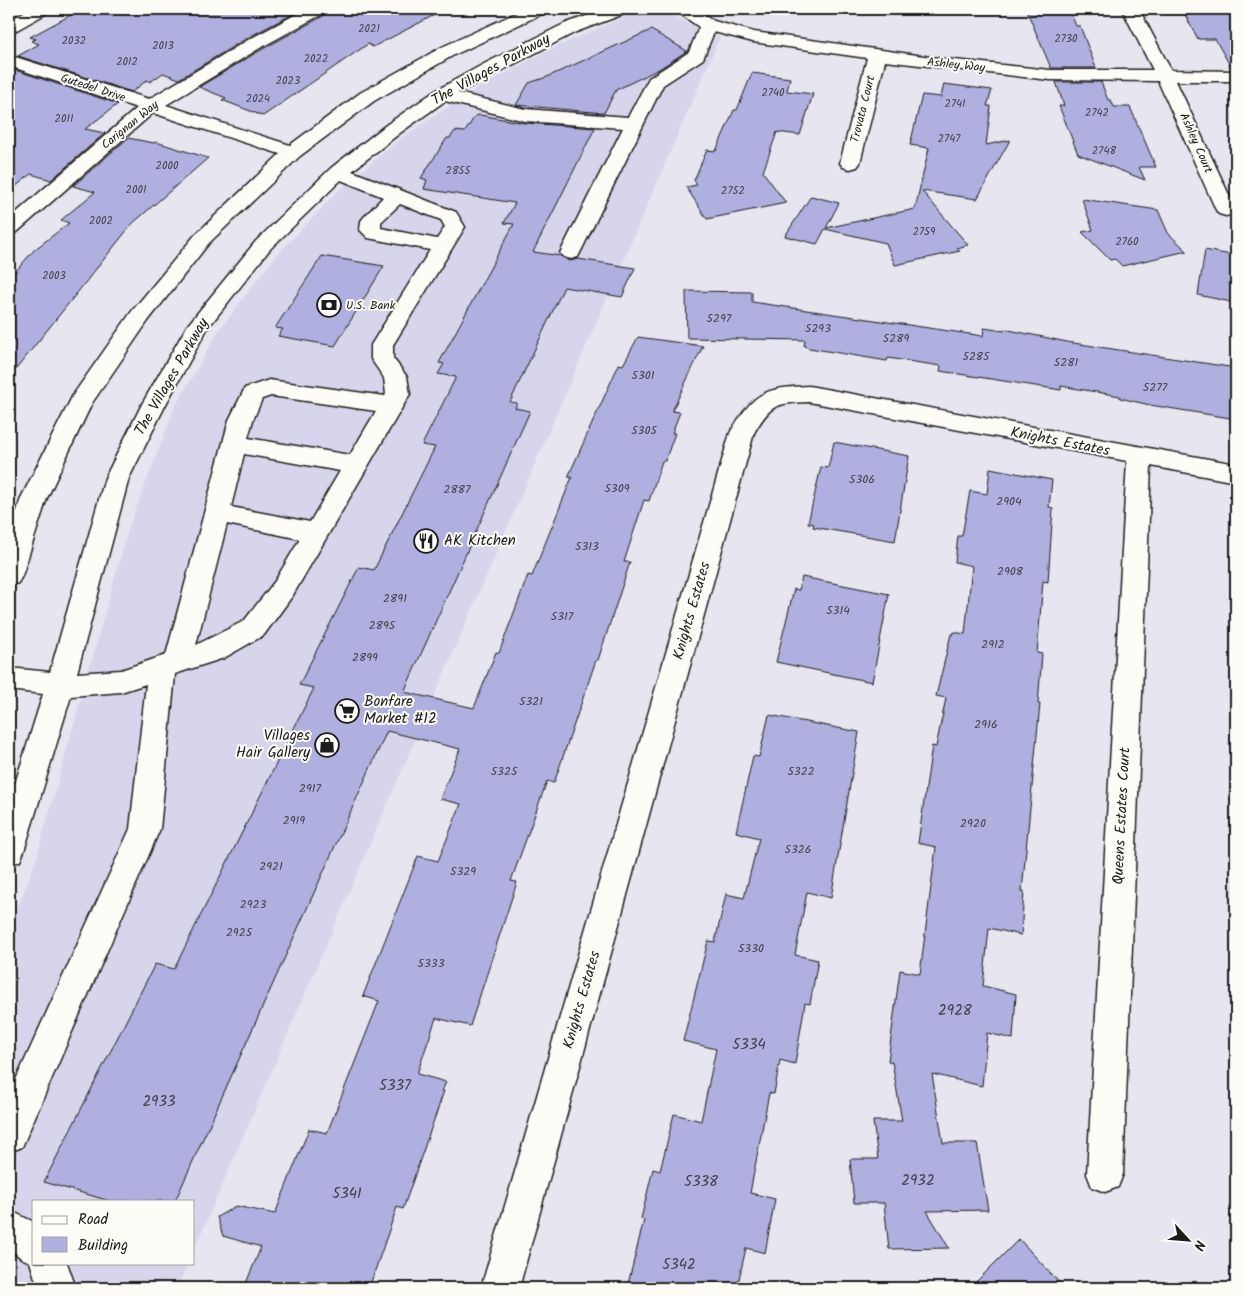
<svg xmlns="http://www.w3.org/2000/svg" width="1245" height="1297" font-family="Kalam,sans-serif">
  <rect width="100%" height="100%" fill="#e6e5f0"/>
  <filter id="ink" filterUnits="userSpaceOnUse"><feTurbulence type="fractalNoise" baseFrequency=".02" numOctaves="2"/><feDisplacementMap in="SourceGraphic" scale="10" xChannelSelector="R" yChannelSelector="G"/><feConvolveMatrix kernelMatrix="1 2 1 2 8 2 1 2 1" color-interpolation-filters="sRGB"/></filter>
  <g filter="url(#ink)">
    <path fill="#d6d5eb" d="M652,10L670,15L720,37L194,1250V1201H34V1263H188L177,1288H9V931L35,863L129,527L175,407L220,329L275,257L337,192L401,138L474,90L551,49L633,13Z"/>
    <path fill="#afafe0" stroke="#1c1c1c" d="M82,9H302L247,38L179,79L163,73L150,82L147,80L132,92L18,56L39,44L31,41L36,39L30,37Z
      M329,9H446L373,47L368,44L263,116L222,100L226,98L199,87L261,50L325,15Z
      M1026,9H1069L1076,26H1080L1096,68H1051Z
      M1182,9H1236V69H1232L1215,39H1198Z
      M651,30L687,51L659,69L616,90L604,113L516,105L529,83L547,77Z
      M9,68L118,104L85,129L105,133L51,180L31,174L9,192Z
      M752,73L790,78L787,91L813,94L800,135L777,132L763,172L786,203L707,219L686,187L697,185L694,180L707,150L716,151L734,110H737Z
      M1056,82H1101L1108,100H1111L1114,107H1130L1156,167H1139L1145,180L1078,154L1059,106H1064Z
      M944,84L992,90L987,106H991L986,145L1010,140L977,199L922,191L968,245L957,248L960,251L895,265L886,243L825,229L817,244L785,236L811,196L839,203L826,228L915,209L929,148L910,145L922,95L941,97Z
      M480,115L525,123L595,128L533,252L561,256L570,261L578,259L635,268L622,297L564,287L510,402L517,403L515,408L530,411L404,692L474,708L496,652L499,653L528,575L532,576L572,477H568L619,364L623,365L638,337L703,346L672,411L680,412L672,433H675L665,461H662L649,501L644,500L624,562H630L598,660H596L554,783L547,781L511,881L517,882L470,1026L436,1018L417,1074L446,1082L442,1091H444L403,1209L397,1207L369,1288H244L261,1247L223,1236L217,1217L236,1206L275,1214L309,1129L327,1133L379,1001L363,996L418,856L438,861L461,804L440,799L460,749L387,731L175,1201H110L44,1182L155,964L174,969L314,688L299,685L359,567L374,570L435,447L422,445L456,377L438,374L444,364L439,363L514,224L504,223L515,203L424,189L427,180L421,178L447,138H450L455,131L465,132L475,116Z
      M128,138L154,143L156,142L208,158L132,224L9,378V279L34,250L69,223L61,220L95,192L73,186Z
      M1082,199L1158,210L1168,233L1187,251L1122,266L1115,259L1110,260L1082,232L1093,230Z
      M1205,250L1236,256V303L1198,295Z
      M322,256L384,266L335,346L278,336L283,329L275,328Z
      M686,291L752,292V302L983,336L984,328L1004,331V329L1067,342L1236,368V419L1150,405L1120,398V396L1061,386V390L940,371L941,366L888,358L887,361L809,348L804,346L805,340L687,338Z
      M834,442L909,456L895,541L813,527L814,524L808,523L821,467L828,468Z
      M990,468L1052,480L1049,507L1053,508L1048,582L1043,581L1037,653L1042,654L1038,704H1040L1022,891H1024L1021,935L989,928L983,986L1016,994L1013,1039L987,1033L982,1086L932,1074L943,1143H977L988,1210L927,1211L949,1248L889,1249L884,1203H854L850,1159H878L873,1121H902L892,1062L888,1061L900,970L920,974L936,847L918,843L932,746L936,747L946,698L936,696L951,634L953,635L954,632L965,634L972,566L955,562L958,536H962L970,491L987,494Z
      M802,577L889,594L872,682L776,662L794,589L799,590Z
      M769,715L859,732L831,898L807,892L795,955L818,960L810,1004L805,1003L795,1064L780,1060L774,1094L769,1093L750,1193L775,1199L765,1253L746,1248L737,1288H627L644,1220L641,1219L653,1169L660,1171L674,1114L701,1121L716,1049L683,1041L708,941L715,942L726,894L744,898L759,838L736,832L753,756L759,757Z
      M1019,1239L1064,1288H970Z"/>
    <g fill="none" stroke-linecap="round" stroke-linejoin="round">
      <g stroke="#1c1c1c" stroke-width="3">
        <path id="minor" d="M29,9H50L47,13L15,31L9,32V20Z
          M306,9H327L324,13L260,48L166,105L290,145L360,93L442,47L525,9H547L544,13L454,55L374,101L300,156L209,243L148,321L92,403L47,498L22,576L18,583L9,586V537L21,498L73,395L132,311L195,235L280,154L153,113L16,233L9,235V219L137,108L9,66V55L149,99L248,40Z
          M606,9H630L627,13L576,32L458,93L525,109L628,117L649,78L689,52L699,27L679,13L677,9H696L714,21L754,32L945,59L1050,70H1153L1122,9H1139L1171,70L1236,71V81H1176L1236,210L1233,214L1226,216L1219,214L1216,210L1158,81L1050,80L885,61L860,163L857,167L850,169L843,167L840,163L867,58L753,42L714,32L703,59L663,85L578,257L571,259L564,257L560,253L623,128L525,121L445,101L400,133L352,171L456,212L465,227L393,345V358L407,377L410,394L293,595L264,635L224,658L175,674L160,829L22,1147L9,1152V1095L130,829L146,684L121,692L71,696L24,851L20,861L9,865V803L43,694L9,690V668L50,672L105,478L142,404L187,326L256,241L331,168L386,125L435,91L482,65L564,24ZM341,180L383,197L364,217L361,221L360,230L368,238L430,250L371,345V359L384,378L386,394L385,396L269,380L245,388L229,420L166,655L121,670L77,673L129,478L166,404L207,329L270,249ZM400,204L441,220L445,227L437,239L381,228V222ZM271,396L376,411L350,455L248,438L253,420L262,399ZM244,454L340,471L310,522L231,507ZM227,524L300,539L275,581L244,621L196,645Z
          M809,386L1236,464V482L1151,466L1123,1174L1118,1187L1105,1192L1092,1187L1087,1174L1127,461L809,402C776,403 771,404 754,433L519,1288H481L730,433C754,393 762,388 809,386Z
          M9,1210L34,1222V1263H67L76,1288H38L30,1262L21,1258L9,1248Z"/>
      </g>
      <use href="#minor" fill="#fdfcf7" fill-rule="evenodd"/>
    </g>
  </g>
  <defs>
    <g id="bank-ring" transform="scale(1.25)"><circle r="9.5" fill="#fdfcf7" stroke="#1c1c1c" stroke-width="1.5"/><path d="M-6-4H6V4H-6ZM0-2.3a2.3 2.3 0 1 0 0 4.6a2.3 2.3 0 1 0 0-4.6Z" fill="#1c1c1c"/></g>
    <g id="restaurant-ring" transform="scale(1.25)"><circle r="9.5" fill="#fdfcf7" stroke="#1c1c1c" stroke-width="1.5"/><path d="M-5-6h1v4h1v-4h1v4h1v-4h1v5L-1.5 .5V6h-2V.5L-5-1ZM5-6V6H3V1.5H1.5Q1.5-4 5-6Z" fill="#1c1c1c"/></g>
    <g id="supermarket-ring" transform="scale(1.25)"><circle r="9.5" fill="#fdfcf7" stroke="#1c1c1c" stroke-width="1.5"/><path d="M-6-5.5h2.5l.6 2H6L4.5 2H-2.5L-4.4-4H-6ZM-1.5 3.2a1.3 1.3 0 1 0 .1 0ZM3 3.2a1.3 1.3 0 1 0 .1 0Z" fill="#1c1c1c"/></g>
    <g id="shop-ring" transform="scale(1.25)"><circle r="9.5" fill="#fdfcf7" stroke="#1c1c1c" stroke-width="1.5"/><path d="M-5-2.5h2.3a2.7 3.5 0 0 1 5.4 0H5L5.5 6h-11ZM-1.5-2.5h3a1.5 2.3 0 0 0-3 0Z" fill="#1c1c1c"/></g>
  </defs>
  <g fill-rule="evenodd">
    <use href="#bank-ring" x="329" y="305"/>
    <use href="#restaurant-ring" x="426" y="541"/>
    <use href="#supermarket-ring" x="347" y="711"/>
    <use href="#shop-ring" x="327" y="745"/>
  </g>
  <g text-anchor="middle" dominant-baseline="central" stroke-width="4" stroke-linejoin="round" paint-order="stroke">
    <g font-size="11" fill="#41414d">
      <text x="369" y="29">2021</text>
      <text x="1066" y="39">2730</text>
      <text x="74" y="41">2032</text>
      <text x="163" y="46">2013</text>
      <text x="316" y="59">2022</text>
      <text x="127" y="62">2012</text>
      <text x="288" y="81">2023</text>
      <text x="773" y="93">2740</text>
      <text x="258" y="99">2024</text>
      <text x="955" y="104">2741</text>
      <text x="1097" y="113">2742</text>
      <text x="64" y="119">2011</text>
      <text x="949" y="139">2747</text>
      <text x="1104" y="151">2748</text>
      <text x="167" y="166">2000</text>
      <text x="458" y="171">2855</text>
      <text x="136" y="190">2001</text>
      <text x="733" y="191">2752</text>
      <text x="101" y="221">2002</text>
      <text x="924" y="232">2759</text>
      <text x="1127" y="242">2760</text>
      <text x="54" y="276">2003</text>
    </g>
    <g font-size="12" fill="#1c1c1c" stroke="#fdfcf7">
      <text transform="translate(956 65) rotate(6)">Ashley Way</text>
      <text transform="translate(93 88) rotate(18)">Gutedel Drive</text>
      <text transform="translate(863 109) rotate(-76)">Trovata Court</text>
      <text transform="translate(130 125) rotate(-39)">Carignan Way</text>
      <text transform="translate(1196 143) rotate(66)">Ashley Court</text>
    </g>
    <g font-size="12" fill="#1c1c1c" stroke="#fdfcf7" text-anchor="start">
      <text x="346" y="305">U.S. Bank</text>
    </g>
    <g font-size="12" fill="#41414d">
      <text x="719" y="318">5297</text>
      <text x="818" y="328">5293</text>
      <text x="896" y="338">5289</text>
      <text x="976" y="356">5285</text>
      <text x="1066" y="362">5281</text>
      <text x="643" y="375">5301</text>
      <text x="1155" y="387">5277</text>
      <text x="644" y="430">5305</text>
      <text x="862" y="479">5306</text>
      <text x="617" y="488">5309</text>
      <text x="457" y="489">2887</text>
      <text x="1009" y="501">2904</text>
      <text x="587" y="546">5313</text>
      <text x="1010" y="571">2908</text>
      <text x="395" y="598">2891</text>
      <text x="838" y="610">5314</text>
      <text x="562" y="616">5317</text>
      <text x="382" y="625">2895</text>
      <text x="993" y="644">2912</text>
      <text x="365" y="657">2899</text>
      <text x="531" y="701">5321</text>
      <text x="986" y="724">2916</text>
      <text x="504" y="771">5325</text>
      <text x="801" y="771">5322</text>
      <text x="310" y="788">2917</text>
      <text x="294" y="820">2919</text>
      <text x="973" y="823">2920</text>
      <text x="798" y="849">5326</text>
      <text x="271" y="866">2921</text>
      <text x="463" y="871">5329</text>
      <text x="253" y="904">2923</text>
      <text x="239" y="932">2925</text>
      <text x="751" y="948">5330</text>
      <text x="431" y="963">5333</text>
    </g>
    <g font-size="15" fill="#1c1c1c" stroke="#fdfcf7">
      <text transform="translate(491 70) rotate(-29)">The Villages Parkway</text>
      <text transform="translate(172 377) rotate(-60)">The Villages Parkway</text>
      <text transform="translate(1060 442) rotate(11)">Knights Estates</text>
      <text transform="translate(692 611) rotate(-74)">Knights Estates</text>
      <text transform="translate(1122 816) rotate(-87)">Queens Estates Court</text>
      <text transform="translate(582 1000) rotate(-74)">Knights Estates</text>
    </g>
    <g font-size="15" fill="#1c1c1c" stroke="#fdfcf7" text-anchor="start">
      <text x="444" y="541">AK Kitchen</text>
      <text x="364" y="702">Bonfare<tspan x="364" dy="17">Market #12</tspan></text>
      <text x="310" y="736" text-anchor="end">Villages<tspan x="310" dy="17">Hair Gallery</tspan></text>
    </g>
    <g font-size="15" fill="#41414d">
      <text x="955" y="1011">2928</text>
      <text x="749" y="1045">5334</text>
      <text x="395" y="1086">5337</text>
      <text x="159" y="1102">2933</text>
      <text x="918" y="1181">2932</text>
      <text x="701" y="1182">5338</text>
      <text x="347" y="1194">5341</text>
      <text x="679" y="1265">5342</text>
    </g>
  </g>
  <rect width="1245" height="1297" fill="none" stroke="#fdfcf7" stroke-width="30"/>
  <rect x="15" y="15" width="1215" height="1267" fill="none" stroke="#1c1c1c" stroke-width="2" filter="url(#ink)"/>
  <rect x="32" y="1200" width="162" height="65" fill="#fdfcf7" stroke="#a3a29f"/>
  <rect x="42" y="1216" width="25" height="8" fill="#fdfcf7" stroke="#a3a29f"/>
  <text x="78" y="1224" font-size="15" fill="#1c1c1c">Road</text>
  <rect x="42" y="1237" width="25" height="15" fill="#afafe0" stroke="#a3a29f"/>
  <text x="78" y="1250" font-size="15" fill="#1c1c1c">Building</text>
  <g transform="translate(1188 1240) rotate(116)" stroke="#fdfcf7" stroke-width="4" paint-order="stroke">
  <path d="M0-4L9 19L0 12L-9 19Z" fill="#1c1c1c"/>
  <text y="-8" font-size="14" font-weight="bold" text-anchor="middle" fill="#1c1c1c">N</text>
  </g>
</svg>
